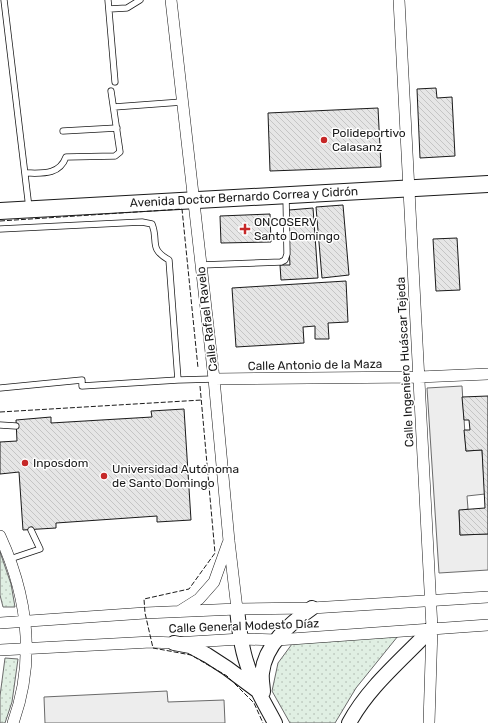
<svg xmlns="http://www.w3.org/2000/svg" width="488" height="723" font-family="Rubik,sans-serif">
  <defs>
    <pattern id="grass-dots" width="8" height="8" patternUnits="userSpaceOnUse"><rect width="8" height="8" fill="#e0efe3"/><path d="M2 2h.1M6 6h.1" fill="none" stroke="#c0ccc2" stroke-width="1.8" stroke-linecap="round"/></pattern>
    <pattern id="building-back-hatch" width="6" height="6" patternUnits="userSpaceOnUse"><rect width="6" height="6" fill="#e6e6e6"/><path d="M-1 5l2 2M0 0l6 6M5-1l2 2" fill="none" stroke="#c5c5c5"/></pattern>
  </defs>
  <rect width="100%" height="100%" fill="#fff"/>
  <path fill="url(#grass-dots)" stroke="#6a6a6a" d="M0,552L11,584L15,607H3L0,595Z
    M398,636L356,688L335,723H290L272,691L278,663L292,644Z
    M5,658L18,659L12,702L5,723H0V696Z"/>
  <path fill="#ededed" stroke="#6a6a6a" d="M462,386L466,451L482,450L485,494L467,496L468,509L459,511L460,535L488,534V570L439,573L427,388Z
    M167,691L168,702L224,700L225,723H45L44,697Z"/>
  <path fill="url(#building-back-hatch)" stroke="#1a1a1a" d="M436,88L437,98L452,97L455,156L420,158L417,89Z
    M378,108L381,167L270,171L268,113Z
    M343,205L349,275L322,278L316,207Z
    M313,208L318,278L281,280L280,265H290L287,211L289,210Z
    M270,214L271,242L221,243L220,216Z
    M457,238L460,290L436,291L433,239Z
    M346,281L348,322L328,323L329,339H315V326L303,327L304,343L236,347L232,288Z
    M488,396V534L460,535L459,510L485,508L482,450L466,451L464,430H470L469,420H464L462,397Z
    M184,409L191,520L157,522V516L56,523V528L23,530L19,472L0,474V442L17,441L16,420L51,417V423L152,417L151,411Z"/>
  <g fill="none" stroke-linecap="round" stroke-linejoin="round">
    <g stroke="#1a1a1a" stroke-width="7">
      <path id="service" d="M4,0L29,208
        M108,0L115,82
        M109,9L127,8L140,0
        M114,107L182,102
        M63,131L117,128
        M25,173C41,173 59,176 66,157L115,156L120,152L111,91
        M0,229L142,222L152,224C159,242 148,248 169,260L178,380
        M201,265L281,262L285,260L287,254L286,196
        M0,388L82,380V386L178,380L214,379
        M0,425L16,426
        M10,559L40,549L31,530"/>
    </g>
    <g stroke="#1a1a1a" stroke-width="12">
      <path id="minor" d="M171,0L214,379L229,541L237,609
        M399,0L432,628L429,723
        M214,379L419,377L488,374
        M0,536C28,597 36,659 13,723
        M180,611L199,599L214,582L228,543
        M0,623L145,613L237,609L312,608L488,597
        M0,650L151,642L174,643L241,639L277,640L488,625"/>
    </g>
    <g stroke="#1a1a1a" stroke-width="16">
      <path id="tertiary" d="M237,609C239,628 241,647 247,664C253,685 265,704 275,723
        M174,643L190,646L207,655L227,668L258,691
        M263,692C263,686 261,679 262,673C265,645 289,624 312,608
        M349,723C369,686 403,659 432,628"/>
    </g>
    <g stroke="#1a1a1a" stroke-width="18">
      <path id="secondary" d="M0,211L488,184"/>
    </g>
    <use href="#service" stroke="#fff" stroke-width="5.5"/>
    <use href="#minor" stroke="#fff" stroke-width="11"/>
    <use href="#tertiary" stroke="#fff" stroke-width="14"/>
    <use href="#secondary" stroke="#fff" stroke-width="16"/>
    <path stroke="#1a1a1a" stroke-width="1" stroke-dasharray="5 2" stroke-linecap="butt" d="M0,221L182,209L198,368
      M200,386L215,553L189,589L144,599L145,613L153,648L191,655L227,676L254,703L263,723
      M0,412L202,400"/>
  </g>
  <g fill="#c62828" stroke="#fff" stroke-width="1.5">
    <circle cx="324" cy="140" r="4"/>
    <path d="M243 223h4v4h4v4h-4v4h-4v-4h-4v-4h4z"/>
    <circle cx="25" cy="463" r="4"/>
    <circle cx="104" cy="476" r="4"/>
  </g>
  <g text-anchor="middle" dominant-baseline="central" stroke-width="3" stroke-linejoin="round" paint-order="stroke">
    <g font-size="12" fill="#1a1a1a" stroke="#fff" text-anchor="start">
      <text x="332" y="133">Polideportivo<tspan x="332" dy="14">Calasanz</tspan></text>
      <text x="254" y="222">ONCOSERV<tspan x="254" dy="14">Santo Domingo</tspan></text>
      <text x="33" y="463">Inposdom</text>
      <text x="112" y="469">Universidad Autónoma<tspan x="112" dy="14">de Santo Domingo</tspan></text>
    </g>
    <g font-size="12" fill="#1a1a1a" stroke="#fff">
      <text transform="translate(244 197) rotate(-3)">Avenida Doctor Bernardo Correa y Cidrón</text>
      <text transform="translate(207 319) rotate(-97)">Calle Rafael Ravelo</text>
      <text transform="translate(405 362) rotate(-93)">Calle Ingeniero Huáscar Tejeda</text>
      <text transform="translate(315 365) rotate(-1)">Calle Antonio de la Maza</text>
      <text transform="translate(244 626) rotate(-2)">Calle General Modesto Díaz</text>
    </g>
  </g>
</svg>
